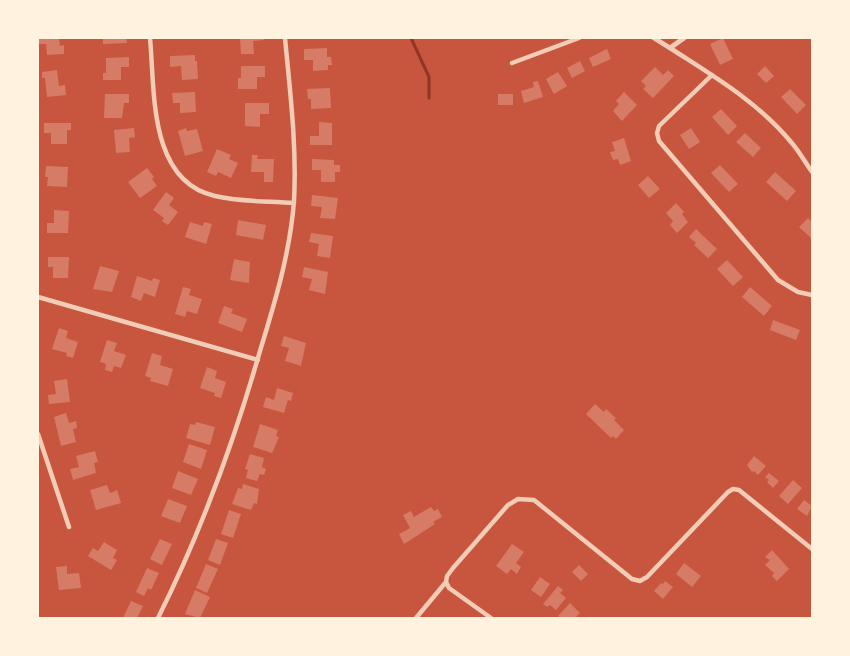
<svg xmlns="http://www.w3.org/2000/svg" width="850" height="656" font-family="'Fira Sans',sans-serif">
  <rect width="100%" height="100%" fill="#c8553d"/>
  <g fill="none" stroke-linecap="round" stroke-linejoin="round">
    <path stroke="#8f3625" stroke-width="3" d="M411,38L429,77V98"/>
  </g>
  <path fill="#d67c66" d="M38,38H59L60,46L64,45V54L47,55L46,44H38Z
    M103,38H126L127,43L103,44Z
    M240,38H263L264,40L253,41L254,54H241Z
    M723,38L733,59L720,65L710,44Z
    M327,48V57H331L332,65H328V70L313,71V60H304V49Z
    M607,49L611,59L593,67L589,58Z
    M195,55V61H197L198,79L182,80L181,66L170,67V56Z
    M129,57V67H121V80H103V73H106V58Z
    M580,61L585,71L572,78L567,68Z
    M241,66H265V77H257V89H238V78H241Z
    M765,66L774,76L766,83L757,74Z
    M655,67L663,75L668,70L674,76L653,98L643,89L646,86L641,81Z
    M57,70L59,86L65,85L66,95L47,97L45,78H42V72Z
    M558,72L567,86L554,94L546,79Z
    M538,81L543,97L524,103L521,91L534,87L533,82Z
    M330,88L331,108L311,109V99H308L307,89Z
    M790,89L806,105L797,114L781,97Z
    M195,92L196,112L180,113V103H173L172,93Z
    M624,92L637,105L622,121L613,111L619,104L616,101Z
    M105,94H129V103H124L122,118H104Z
    M498,94H513V105H498Z
    M245,103H269V114H260V127L245,126Z
    M721,109L737,126L728,135L712,117Z
    M319,122L332,123V145H310V136H319Z
    M44,123H71V130H67V144H51V133H44Z
    M134,128L135,137L129,138L130,152L116,153L114,130Z
    M186,128L187,131L197,129L203,151L185,156L178,131Z
    M691,128L700,142L689,149L680,135Z
    M745,133L761,148L753,157L736,142Z
    M624,138L631,161L620,165L618,159L613,160L610,152L615,151L612,142Z
    M217,149L231,155L229,159L238,163L231,178L218,172L216,176L207,172Z
    M252,155H258L257,159H274L273,182H264V172H251Z
    M312,159L334,160V165H340V172H335V182H321V170H312Z
    M720,165L738,184L729,192L711,173Z
    M46,166L68,167L67,187L47,186L48,177H45Z
    M147,168L154,177L152,179L157,186L140,198L128,182Z
    M775,172L796,191L787,201L766,182Z
    M648,176L660,189L649,198L638,185Z
    M166,192L174,198L169,205L178,212L168,225L162,221L164,218L153,210Z
    M312,195L338,198L335,219L320,218L322,207L311,206Z
    M676,203L684,212L682,214L688,222L677,233L670,225L673,221L666,213Z
    M54,210L69,211L68,233H47V223H54Z
    M808,218L812,222V239L799,227Z
    M238,220L266,225L263,240L236,235Z
    M190,222L203,226L204,222L212,224L206,244L185,237Z
    M696,229L717,249L708,258L694,245L696,243L689,237Z
    M311,233L333,236L330,258L317,256L319,244L309,242Z
    M48,257H69L68,278H53V267H48Z
    M234,259L250,262L249,283L230,280Z
    M727,260L743,277L733,286L717,269Z
    M100,266L119,271L112,292L93,289Z
    M304,267L328,272L325,294L309,290L312,279L302,277Z
    M137,276L152,281L153,278L160,280L155,297L144,293L141,301L131,297Z
    M183,287L191,289L189,295L202,299L197,314L187,311L185,317L175,314Z
    M750,287L772,306L764,316L742,297Z
    M224,306L233,309L231,313L247,319L242,332L218,323Z
    M773,320L800,330L796,340L770,330Z
    M59,328L68,331L66,338L78,342L73,358L66,356L67,353L52,349Z
    M284,336L306,343L301,366L285,361L289,348L281,346Z
    M107,340L117,343L114,351L126,355L121,368L114,366L112,372L105,370L106,364L100,362Z
    M152,353L162,356L160,365L173,369L168,386L150,381L151,378L145,376Z
    M207,367L217,371L215,378L226,382L221,398L214,396L215,393L200,388Z
    M67,379L70,402L49,404L48,395L56,394L54,381Z
    M277,388L293,393L291,401L288,400L284,413L263,407L266,397L274,400Z
    M595,404L604,412L606,409L616,418L614,420L624,430L616,439L613,436L611,438L586,414Z
    M66,413L69,423L76,421L77,428L73,429L76,442L61,446L54,417Z
    M196,422L215,427L210,445L186,438L190,424L195,425Z
    M260,424L278,430L276,436L279,437L272,453L253,447Z
    M189,444L207,450L201,469L183,462Z
    M95,451L98,462L94,463L96,473L73,480L70,469L79,467L76,456Z
    M250,454L264,458L262,467L266,469L264,475L260,474L257,481L246,478L248,470L245,469Z
    M754,456L766,466L758,475L754,471L752,472L747,465Z
    M178,471L198,479L191,495L172,488Z
    M769,473L779,481L773,488L767,482L769,480L765,477Z
    M793,480L802,488L788,504L779,496Z
    M243,484L259,489L257,504L254,503L251,510L232,504L238,488L242,489Z
    M107,485L110,493L117,490L121,503L96,510L90,490Z
    M168,499L187,506L180,523L161,516Z
    M804,500L812,506L807,516L797,509Z
    M431,507L434,511L438,509L442,517L433,522L435,524L404,544L399,534L410,528L403,515L411,511L414,517Z
    M229,510L241,514L233,538L221,534Z
    M160,539L172,544L162,565L150,559Z
    M216,539L228,543L220,565L208,560Z
    M104,542L117,550L113,558L117,560L111,570L88,556L93,548L98,551Z
    M512,544L524,552L516,563L521,567L517,574L511,569L507,574L496,566Z
    M772,550L789,569L777,581L772,576L774,573L765,565L770,560L765,557Z
    M684,563L701,576L692,587L676,574Z
    M206,564L218,569L207,593L196,588Z
    M579,565L588,574L581,581L572,572Z
    M67,566V574L79,573L81,588L59,590L56,567Z
    M147,568L159,573L151,590L148,588L144,596L136,592Z
    M540,577L550,584L541,597L531,590Z
    M665,581L673,587L663,599L654,591L661,583L663,584Z
    M558,586L563,590L560,593L566,598L556,610L550,605L547,607L543,604Z
    M195,590L210,597L200,618L185,614Z
    M131,601L143,606L137,618H123Z
    M570,603L580,613L575,618H561L558,616Z"/>
  <g fill="none" stroke-linecap="round" stroke-linejoin="round">
    <path stroke="#f1ccb7" stroke-width="4.5" d="M150,38C155,90 148,181 215,196C240,202 268,201 294,203
      M670,48C713,76 758,102 791,142C799,151 805,162 812,172
      M512,63L579,38
      M712,75L659,126L657,133L659,141L778,280L798,292L812,295
      M38,297L258,360
      M38,434L69,527
      M446,582L449,588L491,618
      M158,618C201,532 233,445 260,351C275,302 290,253 294,201C297,147 290,91 285,38
      M416,618L446,582L447,576L453,568L508,505L518,499L534,500L632,579L640,581L647,577L728,492L733,489L739,490L812,549"/>
    <path stroke="#f1ccb7" stroke-width="5" d="M654,38L670,48L684,38"/>
  </g>
  <rect width="850" height="656" fill="none" stroke="#fff3e0" stroke-width="78"/>
</svg>
